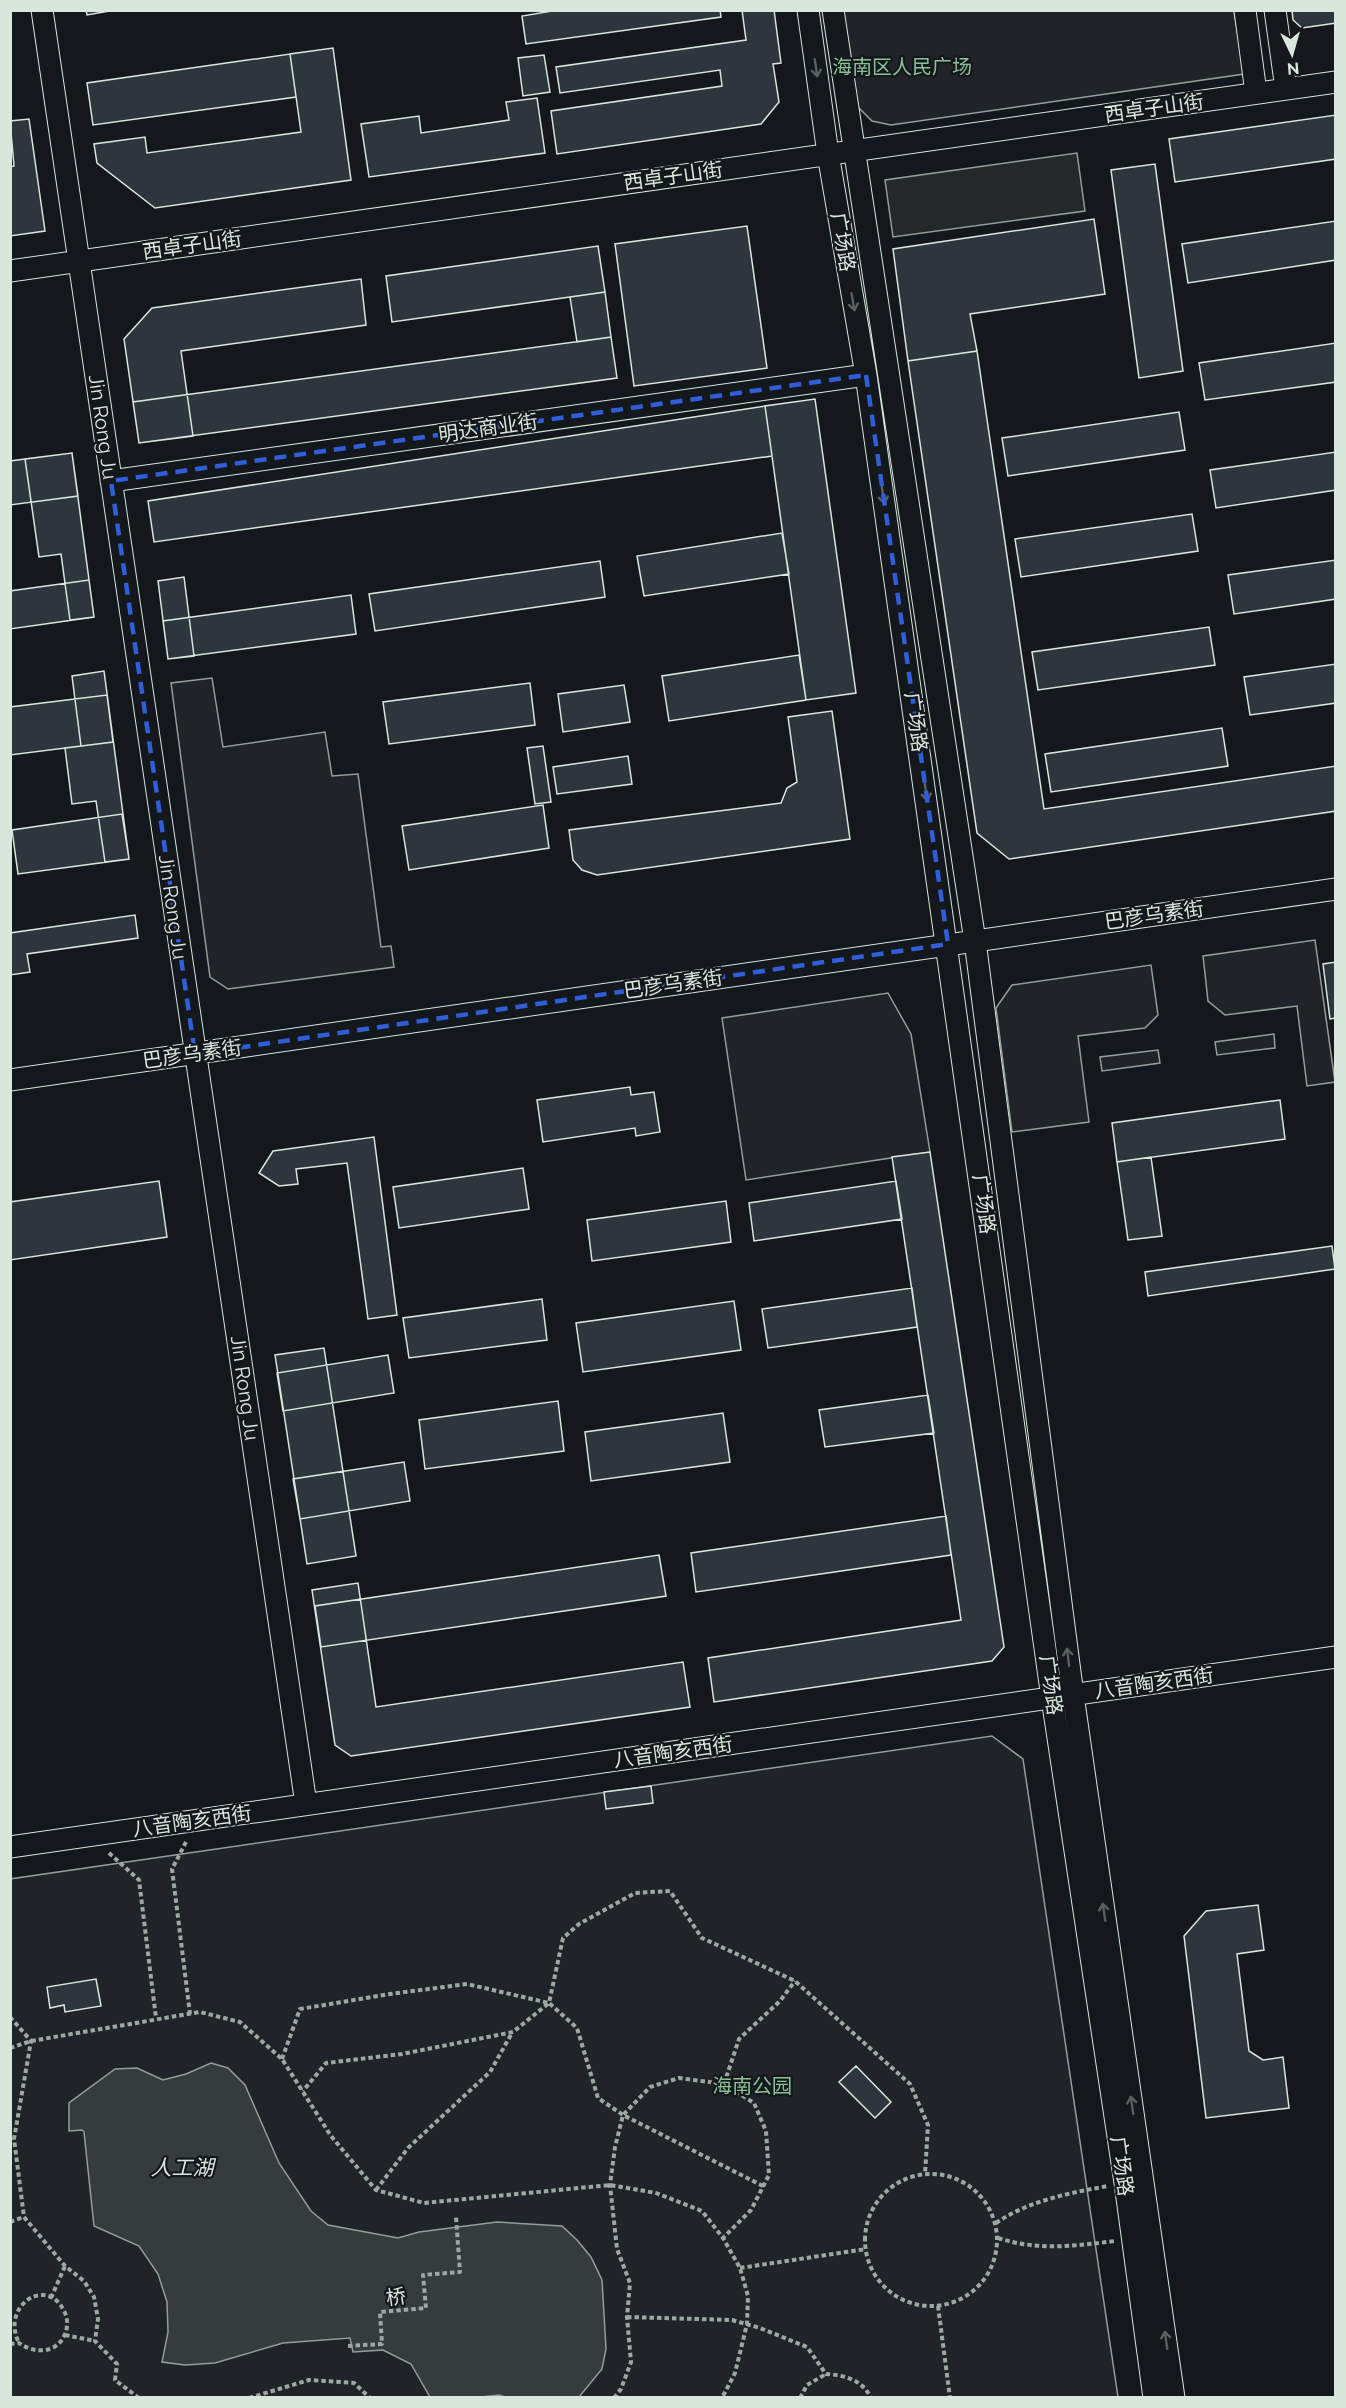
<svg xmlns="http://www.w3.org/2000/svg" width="1346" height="2408" font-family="Raleway,'Noto Sans SC',sans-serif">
  <rect width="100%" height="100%" fill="#14181c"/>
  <path fill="#202428" stroke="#939e99" stroke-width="1.5" d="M838,11H1234L1244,74L891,125L872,121L850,99Z
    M212,678L223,747L325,732L332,776L358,774L381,947L391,946L394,967L228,989L210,977L171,683Z
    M1315,940L1335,1082L1307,1086L1297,1006L1225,1015L1208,1001L1203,956Z
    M1151,965L1158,1015L1145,1028L1078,1036L1089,1122L1012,1132L996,1008L1012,985Z
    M888,993L911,1034L930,1152L746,1180L722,1018Z
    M1274,1034L1275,1048L1217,1055L1215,1042Z
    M1158,1050L1160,1063L1102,1071L1100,1057Z
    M992,1736L1023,1759L1118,2397H11L10,1879Z"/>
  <path fill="#24282b" stroke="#939e99" stroke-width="1.5" d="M1077,153L1085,211L893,237L885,180Z"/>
  <path fill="#363b3e" stroke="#939e99" stroke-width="1.5" d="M211,2063L228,2068L245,2085L279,2163L311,2211L328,2225L398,2238L419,2232L497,2222L562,2226L577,2240L591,2257L602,2280L606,2349L602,2369L579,2397L508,2398L499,2395L481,2397H430L411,2364L383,2350L353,2352L350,2338L283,2343L215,2363L185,2365L162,2362L168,2332L167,2302L158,2274L139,2246L94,2226L84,2132L82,2130L69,2131V2103L115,2069L137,2068L163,2080L186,2074Z"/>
  <path fill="#2c363c" stroke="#d8e6dc" stroke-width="1.5" d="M86,10H109V11L87,15Z
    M558,10H720L721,17L526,44L522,16Z
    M742,10H774L781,63L773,64L779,102L761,124L557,154L551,111L722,86L720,70L560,93L556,67L746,40Z
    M1292,10H1336V23L1302,28L1293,20Z
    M333,48L351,180L155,208L97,163L94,144L145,137L147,153L301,132L290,54Z
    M290,54L296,97L93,125L87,83Z
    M544,55L550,92L523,96L518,58Z
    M537,98L545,153L369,177L361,124L419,116L421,133L509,120L506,102Z
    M1336,115V159L1175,182L1169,139Z
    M29,119L45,231L10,236V167L14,166L10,121Z
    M1155,164L1183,371L1139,378L1111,170Z
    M1094,219L1105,294L970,314L977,351L908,361L893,249Z
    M1336,221V260L1188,283L1182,244Z
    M747,226L767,368L634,386L615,244Z
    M598,246L605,292L392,322L386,276Z
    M361,279L366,325L181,351L193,436L139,443L124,339L152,308Z
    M605,292L611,337L577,342L570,297Z
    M611,337L617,378L139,443L133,402Z
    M1336,343V382L1205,400L1199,363Z
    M977,351L1044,809L1336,766V811L1009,859L977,833L908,361Z
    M815,399L856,693L806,700L765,406Z
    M765,406L772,456L154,542L148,501Z
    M1179,412L1185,450L1008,476L1002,438Z
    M1336,452V490L1216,508L1210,470Z
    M72,453L78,496L10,505V461Z
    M72,453L94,617L70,620L61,554L39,557L25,459Z
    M1192,514L1198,551L1021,577L1015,539Z
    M782,533L789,574L644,596L637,556Z
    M1336,560V599L1234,614L1228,575Z
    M600,561L605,597L375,631L369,594Z
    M184,577L194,656L168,659L158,581Z
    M89,580L94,617L10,629V591Z
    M351,595L356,634L168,659L163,621Z
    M1209,627L1215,665L1038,690L1032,652Z
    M799,655L806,700L669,721L662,676Z
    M1336,664V703L1250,715L1244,677Z
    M104,671L129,859L105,862L96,801L72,804L65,748L81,746L72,676Z
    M530,683L535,725L389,744L383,702Z
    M624,685L630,722L563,732L558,694Z
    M107,695L113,742L10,755V707Z
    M832,711L850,839L597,875L582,870L573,860L569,830L781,803L787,788L797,782L788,717Z
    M1222,728L1228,766L1051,792L1045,754Z
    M543,746L551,802L535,804L527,748Z
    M628,756L632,784L557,794L553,767Z
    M543,805L549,848L409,870L402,826Z
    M122,814L129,859L18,874L12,830Z
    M135,915L138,938L27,954L30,972L10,975V933Z
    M1336,962V1018L1330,1019L1323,964Z
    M630,1087L631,1095L654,1092L660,1132L636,1136L635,1128L543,1142L537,1100Z
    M1280,1100L1285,1139L1117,1162L1112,1123Z
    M374,1137L397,1315L368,1319L347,1163L296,1169L298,1184L279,1186L259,1173L273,1151Z
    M930,1152L1004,1647L992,1661L714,1702L708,1658L961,1620L892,1157Z
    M1151,1157L1162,1236L1128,1240L1117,1162Z
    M523,1168L529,1209L399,1228L393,1187Z
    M159,1181L167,1237L10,1260V1202Z
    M896,1181L902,1219L754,1241L749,1203Z
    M726,1201L731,1242L592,1261L587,1220Z
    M1332,1246L1335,1269L1148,1296L1145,1272Z
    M912,1288L917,1327L768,1348L762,1309Z
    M542,1299L547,1340L409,1358L403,1318Z
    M734,1301L741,1350L583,1372L576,1323Z
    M324,1348L356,1556L307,1564L275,1355Z
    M388,1355L394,1393L283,1411L277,1373Z
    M928,1395L934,1433L825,1447L819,1410Z
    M558,1401L564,1451L425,1469L419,1420Z
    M723,1413L730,1462L591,1481L585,1432Z
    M404,1462L410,1501L300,1519L293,1479Z
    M946,1516L951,1555L696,1592L691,1553Z
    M659,1555L666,1596L321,1647L315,1606Z
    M358,1583L376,1707L683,1662L690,1707L351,1756L335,1745L312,1590Z
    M651,1786L653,1803L606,1809L604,1792Z
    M1258,1905L1264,1950L1237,1954L1249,2051L1263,2060L1283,2057L1289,2108L1206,2118L1184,1936L1206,1911Z
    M96,1979L101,2006L65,2012L64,2005L50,2008L47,1987Z
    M856,2066L891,2102L875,2118L839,2082Z"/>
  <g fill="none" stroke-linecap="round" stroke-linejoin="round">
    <g stroke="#d8e6dc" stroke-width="23">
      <path id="minor" d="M42,10L306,1804
        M808,10L828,154L866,375L1052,1698L1125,2183L1154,2398
        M833,10L975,941L1073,1695L1174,2398
        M1245,10L1256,93
        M1275,10L1286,89
        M10,271L1336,82
        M111,481L866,375
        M10,1080L1336,889
        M10,1847L1336,1657"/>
    </g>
    <path stroke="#9da8a2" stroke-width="4" stroke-dasharray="4.5 3" stroke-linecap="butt" d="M186,1842L172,1869L190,2014
      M109,1853L139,1880L156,2018
      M10,2017L31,2041L14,2139L24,2217L65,2266L84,2281L94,2297L98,2319L95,2341L117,2364L115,2380L139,2398
      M10,2048L31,2041L200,2012L240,2022L282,2059L331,2136L376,2190L424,2203L610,2185L656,2193L702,2211L723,2238L740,2268L748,2296L747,2324L735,2373L722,2398
      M282,2059L300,2009L390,1994L467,1984L549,2003L513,2032L402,2054L326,2063L303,2091
      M724,2084L739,2039L780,2001L795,1981
      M865 2240a66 66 0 1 1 132 0a66 66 0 1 1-132 0Z
      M763,2186L623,2115L598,2098L577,2028L549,2003L563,1938L579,1924L635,1893L670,1891L702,1938L795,1981L910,2084L928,2125L925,2174
      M376,2190L408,2148L490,2072L512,2033
      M10,2222L24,2217
      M996,2223C1028,2201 1069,2193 1108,2186
      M998,2238C1038,2251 1075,2246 1115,2241
      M740,2268L866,2249
      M51,2298L65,2266
      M938,2306L950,2398
      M627,2317L732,2320L760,2328L807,2347L826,2374C844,2375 863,2380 871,2398
      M65,2335L95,2341
      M10,2344L19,2343C34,2354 57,2354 65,2334C68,2327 68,2318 64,2311C47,2275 0,2306 19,2343
      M348,2346L382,2344L380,2312L426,2308L423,2275L460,2272L456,2217
      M249,2398L309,2380L354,2383L370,2398
      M614,2398L621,2389L631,2362L627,2317L630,2283L617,2249L610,2185L615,2147L623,2115L650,2087L679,2078L724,2084L754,2103L766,2131L769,2175L751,2210L723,2238
      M800,2398L807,2385L826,2374"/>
    <use href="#minor" stroke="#14181c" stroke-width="21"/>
  </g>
  <defs><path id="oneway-shaft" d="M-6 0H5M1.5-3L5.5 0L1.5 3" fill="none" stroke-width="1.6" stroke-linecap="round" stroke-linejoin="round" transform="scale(1.5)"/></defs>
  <g stroke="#59605f">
    <use href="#oneway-shaft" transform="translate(816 68) rotate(82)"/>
    <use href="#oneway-shaft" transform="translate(853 302) rotate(80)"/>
    <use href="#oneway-shaft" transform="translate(883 495) rotate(82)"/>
    <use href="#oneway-shaft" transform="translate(926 792) rotate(82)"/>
    <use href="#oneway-shaft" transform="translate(1068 1657) rotate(-97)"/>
    <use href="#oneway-shaft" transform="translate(1104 1912) rotate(-98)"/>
    <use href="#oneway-shaft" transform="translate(1132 2105) rotate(-98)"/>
    <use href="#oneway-shaft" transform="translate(1166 2340) rotate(-98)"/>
  </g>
  <path fill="none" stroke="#305dd8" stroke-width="4.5" stroke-dasharray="12 8" stroke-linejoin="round" d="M866,375L948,944L195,1054L111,481Z"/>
  <g text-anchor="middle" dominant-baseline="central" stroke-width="4.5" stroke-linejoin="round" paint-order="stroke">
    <g font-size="20" fill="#8ac095" stroke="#14181c">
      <text x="902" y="67">海南区人民广场</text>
      <text x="752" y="2086">海南公园</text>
    </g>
    <g font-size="20" fill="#d8e6dc" stroke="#14181c">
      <text transform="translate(1154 108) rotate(-8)">西卓子山街</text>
      <text transform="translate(673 176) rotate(-8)">西卓子山街</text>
      <text transform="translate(843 242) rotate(80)">广场路</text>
      <text transform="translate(192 245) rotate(-8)">西卓子山街</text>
      <text transform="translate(103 427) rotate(82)">Jin Rong Ju</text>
      <text transform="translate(488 428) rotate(-8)">明达商业街</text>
      <text transform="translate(916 722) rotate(82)">广场路</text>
      <text transform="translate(173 907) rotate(82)">Jin Rong Ju</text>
      <text transform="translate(1154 915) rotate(-8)">巴彦乌素街</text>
      <text transform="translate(673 984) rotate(-8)">巴彦乌素街</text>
      <text transform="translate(192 1054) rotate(-8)">巴彦乌素街</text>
      <text transform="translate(984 1204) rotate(82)">广场路</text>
      <text transform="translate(245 1388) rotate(82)">Jin Rong Ju</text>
      <text transform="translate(1154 1683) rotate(-8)">八音陶亥西街</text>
      <text transform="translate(1051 1685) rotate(82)">广场路</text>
      <text transform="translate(673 1752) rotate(-8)">八音陶亥西街</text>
      <text transform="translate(192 1821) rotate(-8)">八音陶亥西街</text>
      <text transform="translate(1122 2166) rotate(82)">广场路</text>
      <text transform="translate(396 2297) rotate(-8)">桥</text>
    </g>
    <g font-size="21" font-style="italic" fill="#d8e6dc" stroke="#14181c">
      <text x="182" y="2167">人工湖</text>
    </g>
  </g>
  <rect width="1346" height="2408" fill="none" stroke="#d8e6dc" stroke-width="24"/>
  <g transform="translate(1292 54) rotate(175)" stroke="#14181c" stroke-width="4.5" paint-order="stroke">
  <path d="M0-4.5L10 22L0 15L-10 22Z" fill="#d8e6dc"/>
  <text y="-9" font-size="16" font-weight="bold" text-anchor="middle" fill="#d8e6dc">N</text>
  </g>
</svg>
